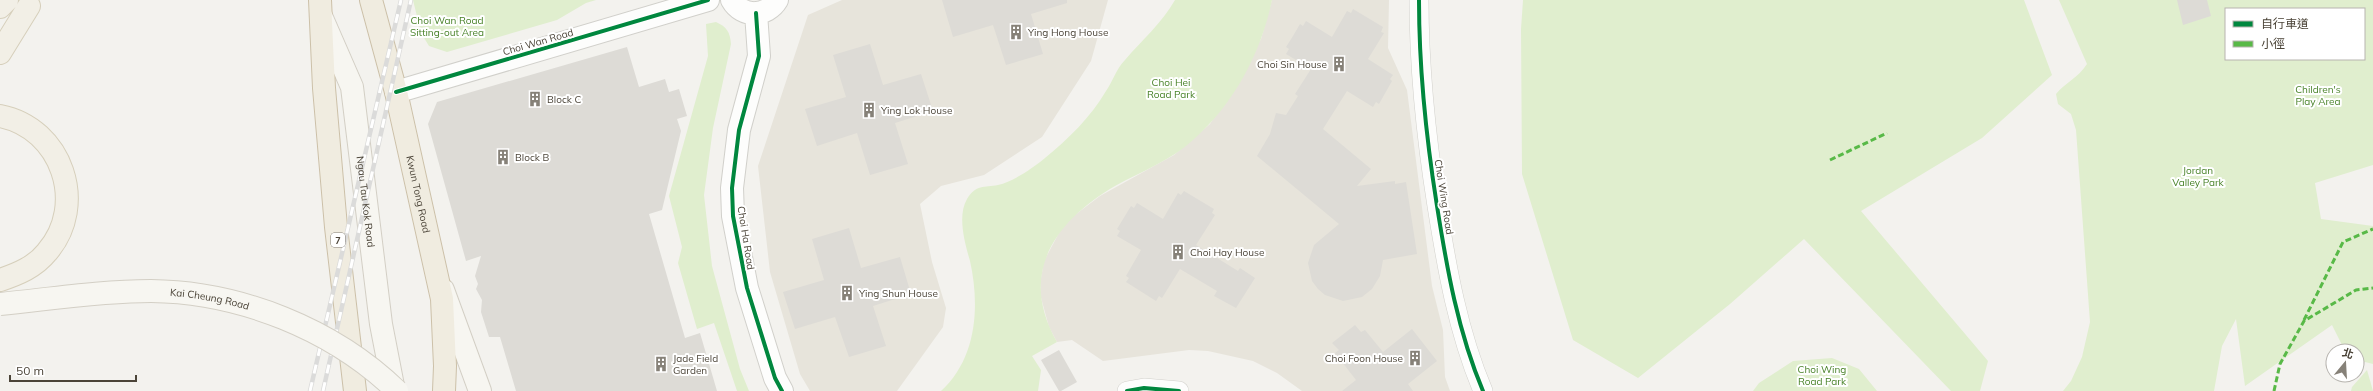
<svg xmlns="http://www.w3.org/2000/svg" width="2373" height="391" font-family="Mulish,'Noto Sans TC',sans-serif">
  <rect width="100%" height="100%" fill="#f3f2ee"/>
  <path fill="#e7e4db" d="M842,0H1108L1091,61L1042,137L984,175L941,186L920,204L932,262L946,308L943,327L897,391H810L800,374L770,272L758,166L808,15Z
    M1272,0H1389L1388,48L1407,90L1432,286L1443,330L1445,377L1450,391H1302L1277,373L1253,361L1208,351L1189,350L1103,361L1072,340L1057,342L1049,327L1040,294L1041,278L1044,261L1060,231L1071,218L1100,196L1174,155L1210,124L1261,39Z"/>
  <path fill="#e0eece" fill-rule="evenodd" d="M413,0H596L586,3L557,20L447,52L429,46L421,33Z
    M1175,0H1272C1261,53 1234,104 1193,140C1170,161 1142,171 1115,186C1054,222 1018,274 1057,342L1032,356L1041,370L1038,391H941C977,358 980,306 970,261C965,244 957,216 967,199C976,184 984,188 998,185C1014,181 1033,168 1045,158C1068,139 1091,117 1106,91C1113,81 1116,69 1125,60C1142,40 1162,23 1175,0Z
    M1523,0H2024L2052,75L1982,138L1861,211L1988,361L1980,391H1951L1804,239L1730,304L1638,378L1573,340L1522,174L1521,29Z
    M2059,0H2373V165L2315,183L2321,219L2373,226V364L2357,360V351H2345L2332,325L2245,386L2236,319L2222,346L2214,391H2063L2071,381L2082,357L2090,322L2076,130L2071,114L2058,104L2056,94C2066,82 2078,78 2087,64ZM2226,9H2364V59H2226Z
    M716,22C727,27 730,32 731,44L713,128L704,195L712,266L740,369L749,391H737L714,323L697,329L678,263L682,247L669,196L708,56L706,24Z
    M1832,358L1859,369L1877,391H1753L1759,383L1793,361Z
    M2367,370L2373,391H2351L2352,387Z"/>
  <path fill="#dddbd6" d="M942,0H1067V3L1031,14L1043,54L1006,65L993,25L953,37Z
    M2177,0H2207L2211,16L2183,25Z
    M1353,9L1383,27L1381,32L1384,33L1368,59L1393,75L1390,79L1392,81L1379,104L1376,102L1373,107L1347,91L1323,129L1371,169L1357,186L1395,181V184L1406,182L1417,254L1383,260L1380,276L1372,289L1362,297L1343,301L1325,295L1318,289L1312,281L1308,263L1314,245L1339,224L1257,156L1270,134L1276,113L1286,115L1298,96L1295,94L1311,69L1286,54L1289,49L1286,47L1293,36L1300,24L1303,26L1306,21L1332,37L1347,11L1351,13Z
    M870,44L883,85L921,74L933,111L895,123L908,164L870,175L857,133L817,146L805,109L846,97L833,55Z
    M627,47L639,87L665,79L669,92L679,89L687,116L677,119L681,131L662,210L649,214L685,338L700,333L717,391H516L500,337H489L481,312L482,300L476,289L478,284L475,276L481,256L466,261L428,124L437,102Z
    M1184,191L1214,209L1212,213L1215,215L1196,245L1238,271L1240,268L1255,278L1236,308L1214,296L1217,291L1180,269L1162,298L1159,296L1156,301L1126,282L1129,278L1126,276L1141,250L1117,236L1120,231L1117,229L1131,206L1134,208L1137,203L1163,219L1178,193L1181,195Z
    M849,228L861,268L900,257L911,294L873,306L886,346L849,357L835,317L795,329L783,292L824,280L812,239Z
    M1355,325L1361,332L1365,330L1383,352L1412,329L1437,361L1408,384L1413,391H1342L1356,380L1335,353L1339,350L1332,343Z
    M1059,350L1077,382L1061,391H1059L1041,360Z"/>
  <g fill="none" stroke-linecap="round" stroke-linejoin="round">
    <g stroke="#d1d0cb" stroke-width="20">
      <path id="minor" d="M1419,0C1419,70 1426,137 1437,206C1447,269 1458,332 1483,391
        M1127,391L1144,388L1179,391"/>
    </g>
    <g stroke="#d1d0cb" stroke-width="24">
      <path id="tertiary" d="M732,0C742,18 767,17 777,0
        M756,13L759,56L739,130L732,188L733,216L747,288L775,378L782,391
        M396,92L708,0"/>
    </g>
    <g stroke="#d3cfc5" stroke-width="24">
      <g id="secondary">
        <path id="s1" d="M321,16L352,87L381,324L394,391"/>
        <path d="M443,290L480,391"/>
      </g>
    </g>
    <g stroke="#d6cfbb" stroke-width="24">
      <path id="primary" d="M0,7L7,0
        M0,53L29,6
        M0,116C62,128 88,205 47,252C35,267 18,274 0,280"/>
    </g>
    <g stroke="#ccc0a8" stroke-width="24">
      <g id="trunk">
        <path d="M320,0L324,88L336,227L355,391"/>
        <path id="s2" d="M371,0L396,92L442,299L445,366L444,391"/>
      </g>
    </g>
    <use href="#minor" stroke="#fdfdfc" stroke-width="19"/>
    <use href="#tertiary" stroke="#fdfdfc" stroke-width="22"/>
    <use href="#secondary" stroke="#f7f6f1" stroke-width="22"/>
    <use href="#primary" stroke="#f2efe6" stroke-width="22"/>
    <use href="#trunk" stroke="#f0ece0" stroke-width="22"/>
    <g stroke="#dbdbda" stroke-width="4.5">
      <path id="rail" d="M310,391L401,0
        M323,391L411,0"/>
    </g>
    <use href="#rail" stroke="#fff" stroke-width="3" stroke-dasharray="9" stroke-linecap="butt"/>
    <g stroke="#d3cfc5" stroke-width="24" stroke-linecap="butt">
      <g id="secondary-bridge">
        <path id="s3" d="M0,304C50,299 101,291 151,291C240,292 333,329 397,391"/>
      </g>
    </g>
    <use href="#secondary-bridge" stroke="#f7f6f1" stroke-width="22"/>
    <path stroke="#58b947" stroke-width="3" stroke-dasharray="6 3" stroke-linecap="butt" d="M1830,160L1887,133
      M2304,320L2343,242L2373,229
      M2274,391L2280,364L2304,321L2356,290L2373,288"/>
    <g stroke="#fff" stroke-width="6">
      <path id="cycleway" d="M1419,0C1419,70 1426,137 1437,206C1447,269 1458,332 1483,391
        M756,13L759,56L739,130L732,188L733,216L747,288L775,378L782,391
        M396,92L708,0
        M1127,391L1144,388L1179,391"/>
    </g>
    <use href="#cycleway" stroke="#00873e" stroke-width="4"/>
  </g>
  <defs>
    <g id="building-bare" transform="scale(1.2)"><path d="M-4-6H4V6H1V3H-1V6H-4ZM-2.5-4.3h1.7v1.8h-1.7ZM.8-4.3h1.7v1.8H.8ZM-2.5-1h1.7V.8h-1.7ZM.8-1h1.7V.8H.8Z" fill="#868178" stroke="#fff" stroke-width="2.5" paint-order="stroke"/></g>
  </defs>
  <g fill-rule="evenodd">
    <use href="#building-bare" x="1016" y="32"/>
    <use href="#building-bare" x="1339" y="64"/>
    <use href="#building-bare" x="535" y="99"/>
    <use href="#building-bare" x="869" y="110"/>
    <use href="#building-bare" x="503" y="157"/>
    <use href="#building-bare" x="1178" y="252"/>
    <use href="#building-bare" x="847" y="293"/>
    <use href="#building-bare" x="1415" y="358"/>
    <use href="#building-bare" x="661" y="364"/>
  </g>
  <g text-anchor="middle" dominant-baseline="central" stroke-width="4" stroke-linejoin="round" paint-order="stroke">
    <rect fill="#fff" stroke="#817c74" stroke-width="1" x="331" y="233" width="14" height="14" rx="3"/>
    <g font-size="9" font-weight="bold" fill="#4b4438">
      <text x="338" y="240">7</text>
    </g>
    <g font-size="10" fill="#478127" stroke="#fff">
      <text x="447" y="20">Choi Wan Road<tspan x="447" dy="12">Sitting-out Area</tspan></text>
      <text x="1171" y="82">Choi Hei<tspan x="1171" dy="12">Road Park</tspan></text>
      <text x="2318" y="89">Children's<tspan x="2318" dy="12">Play Area</tspan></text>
      <text x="2198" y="170">Jordan<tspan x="2198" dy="12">Valley Park</tspan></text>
      <text x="1822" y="369">Choi Wing<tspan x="1822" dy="12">Road Park</tspan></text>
    </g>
    <g font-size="10" fill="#4b4438" stroke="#fff" text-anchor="start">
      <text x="1028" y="32">Ying Hong House</text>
      <text x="1327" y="64" text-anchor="end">Choi Sin House</text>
      <text x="547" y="99">Block C</text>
      <text x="881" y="110">Ying Lok House</text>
      <text x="515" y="157">Block B</text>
      <text x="1190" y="252">Choi Hay House</text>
      <text x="859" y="293">Ying Shun House</text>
      <text x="673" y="358">Jade Field<tspan x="673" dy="12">Garden</tspan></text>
      <text x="1403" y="358" text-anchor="end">Choi Foon House</text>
    </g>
    <g font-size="10" fill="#4b4438" stroke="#fff">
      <text transform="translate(538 42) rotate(-16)">Choi Wan Road</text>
      <text stroke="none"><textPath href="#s2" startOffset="200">Kwun Tong Road</textPath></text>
      <text transform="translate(1444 197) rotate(81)">Choi Wing Road</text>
      <text stroke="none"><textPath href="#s1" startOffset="193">Ngau Tau Kok Road</textPath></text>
      <text transform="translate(746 238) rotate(81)">Choi Ha Road</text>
      <text stroke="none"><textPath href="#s3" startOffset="211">Kai Cheung Road</textPath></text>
    </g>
  </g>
  <rect x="2225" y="8" width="140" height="52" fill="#ffffff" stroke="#b7b4af"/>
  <rect x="2233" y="21" width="20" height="6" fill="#00873e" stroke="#b7b4af"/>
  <text x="2261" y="28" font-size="12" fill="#4b4438">自行車道</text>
  <rect x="2233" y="41" width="20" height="6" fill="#58b947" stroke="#b7b4af"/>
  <text x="2261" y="48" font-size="12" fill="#4b4438">小徑</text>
  <g transform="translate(2345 363) rotate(18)"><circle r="19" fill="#ffffff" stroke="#b7b4af"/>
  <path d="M0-3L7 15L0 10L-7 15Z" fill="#868178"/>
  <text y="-6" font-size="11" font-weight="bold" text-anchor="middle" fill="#4b4438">北</text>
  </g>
  <path d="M10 375v6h126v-6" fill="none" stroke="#4b4438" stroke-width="2"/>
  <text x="16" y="375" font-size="12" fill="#4b4438" stroke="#ffffff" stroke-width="3" paint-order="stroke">50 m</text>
</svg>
